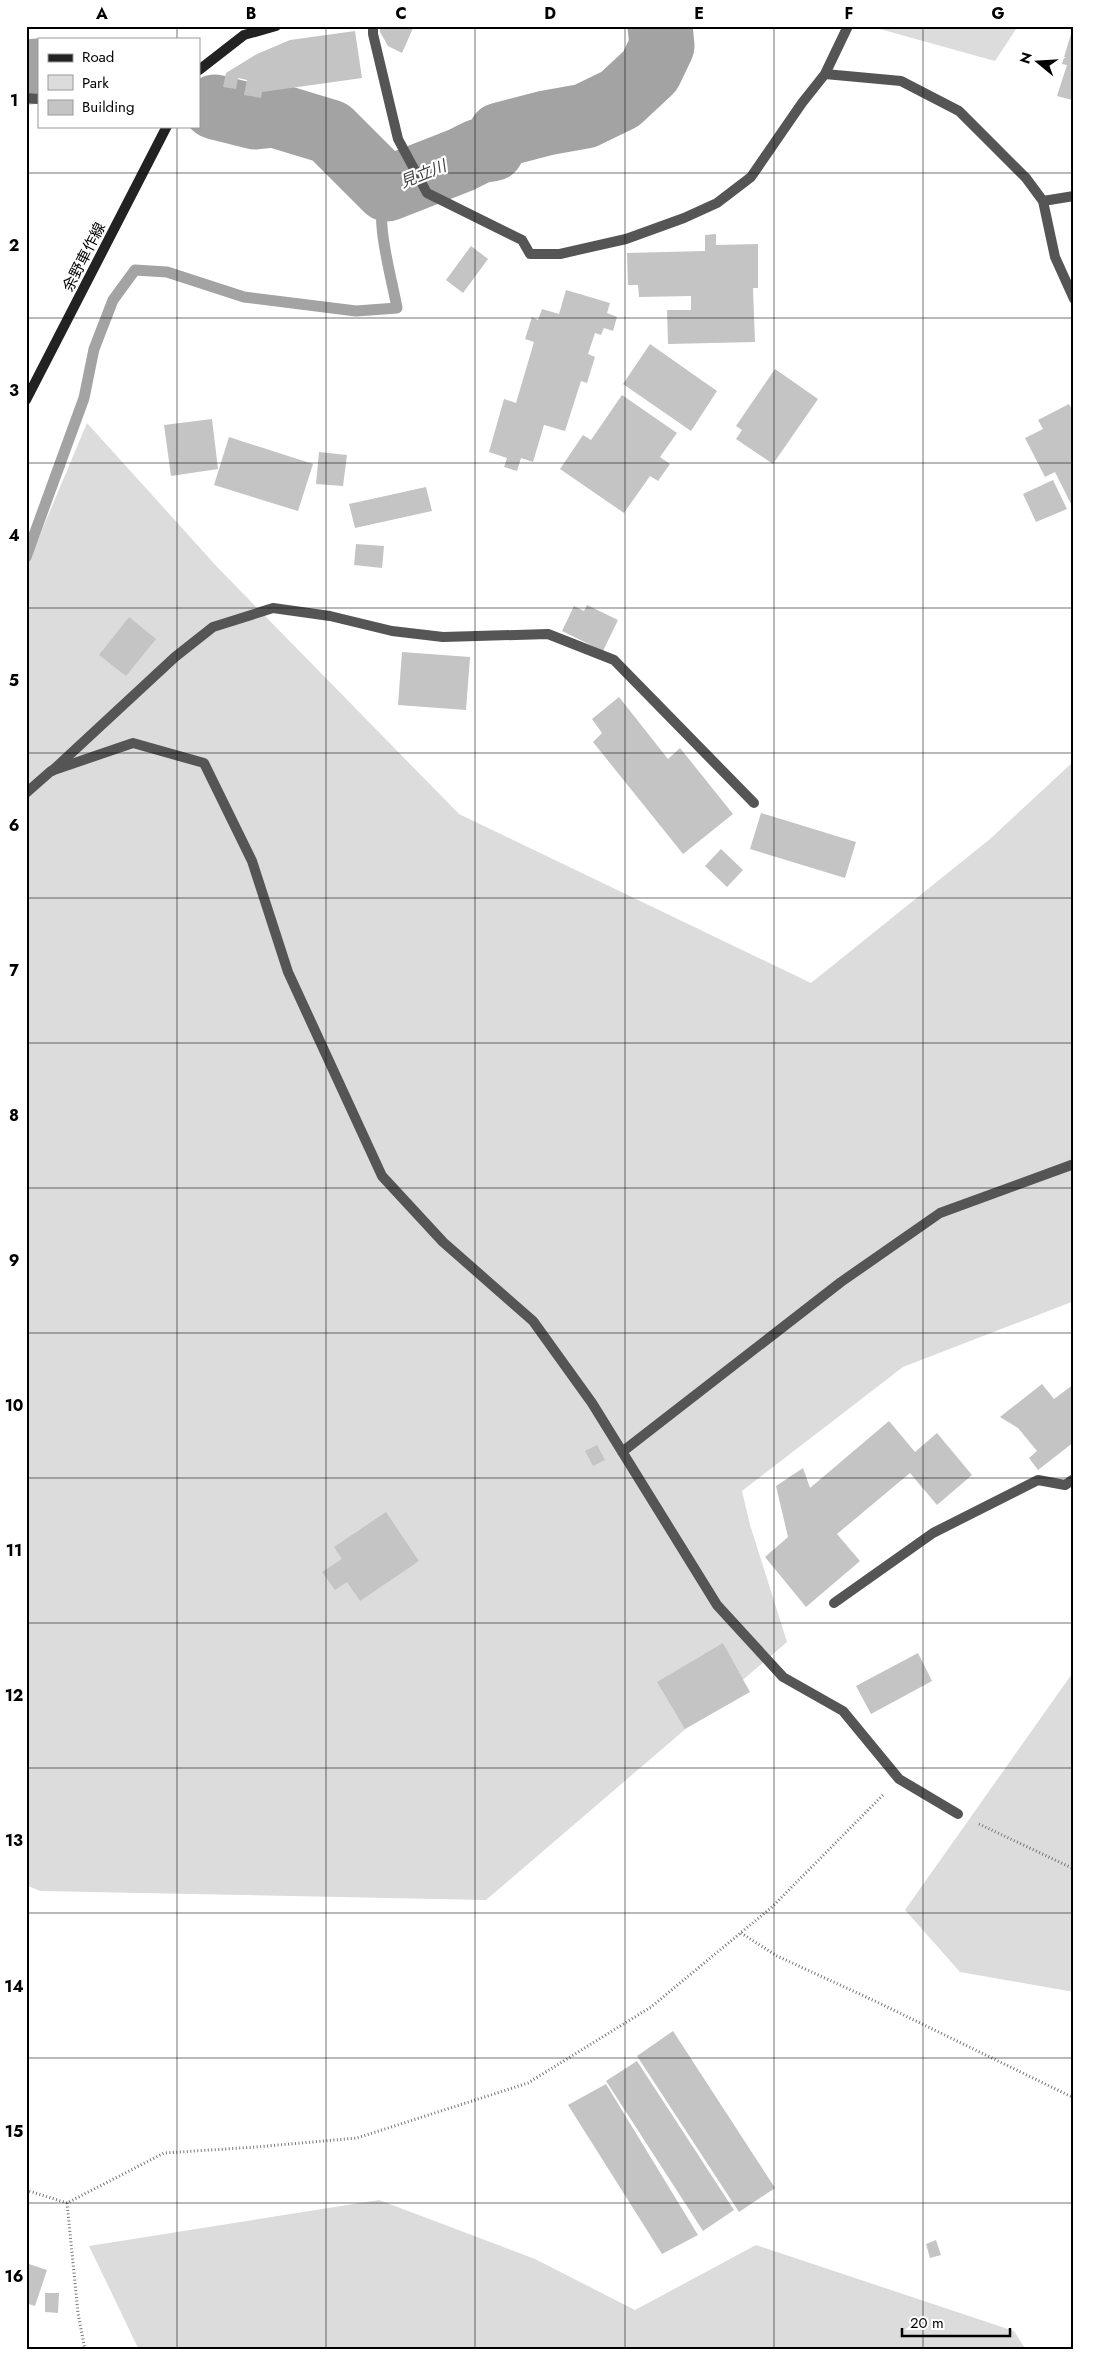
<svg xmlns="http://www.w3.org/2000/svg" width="1100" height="2376" font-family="Jost,'Noto Sans JP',sans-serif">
  <rect width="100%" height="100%" fill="#fff"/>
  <path fill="#dcdcdc" d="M869,26H1018L995,61Z
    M87,423L219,569L459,814L811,983L990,839L1074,761V1301L903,1367L742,1491L750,1525L787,1642L486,1900L40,1891L26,1885V568Z
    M1074,1671V1992L960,1972L905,1910Z
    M379,2200L535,2259L635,2310L756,2245L1014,2331L1026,2350H139L89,2246Z"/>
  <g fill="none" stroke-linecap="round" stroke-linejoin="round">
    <path stroke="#a3a3a3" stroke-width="11" d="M26,557L84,398L94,349L113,300L135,270L167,272L244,297L356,311L397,308C392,278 372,214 387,189"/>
    <path stroke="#a3a3a3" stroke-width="65" d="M26,72L39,71
      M215,107L255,117L274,115L330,132L387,189L461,160L479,151L492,149L500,135L546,123L585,116L620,99L650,71L662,46L660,26"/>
  </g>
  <path fill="#c4c4c4" d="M380,26H414L402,53L388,46L380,32Z
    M1073,27L1074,94L1072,100L1057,96L1067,65L1062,64Z
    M355,31L362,78L262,92L261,98L244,95L247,80L238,78L236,89L223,87L226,73L257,54L290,40Z
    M716,234V245L758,244V288H753L755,342L668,344L667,310H691V296L639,297L638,285H628L627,253L705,251V235Z
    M471,246L488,259L463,293L446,280Z
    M566,290L610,303L607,313L617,317L613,331L604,328L601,335L595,333L588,354L595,357L587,383L581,381L565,431L544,425L533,462L521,458L517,471L504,467L507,458L489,452L504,399L516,403L534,342L525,339L532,317L538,320L542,309L559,314Z
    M650,344L717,391L691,431L623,384Z
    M775,369L818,399L773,464L736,439L742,430L736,426Z
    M622,395L677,433L660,457L670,464L658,481L650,476L624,513L560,469L583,435L591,440Z
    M1069,404L1074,413V506H1072L1055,472L1045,477L1025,438L1043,429L1038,420Z
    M212,419L218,469L171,476L164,425Z
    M229,437L313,464L298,511L214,485Z
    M319,452L347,455L343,486L316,484Z
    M1053,480L1067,509L1036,522L1023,494Z
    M426,487L432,511L355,528L349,504Z
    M356,544L384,546L382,568L354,565Z
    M587,605L618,620L603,651L562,631L574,606L584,611Z
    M129,617L156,639L126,676L99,655Z
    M402,652L470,657L466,710L398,705Z
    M619,697L668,759L680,748L733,814L683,854L593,742L602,733L592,719Z
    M761,813L856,842L845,878L750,849Z
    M721,849L743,870L727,887L705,866Z
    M1042,1384L1054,1399L1074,1384V1442L1038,1470L1029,1458L1037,1451L1018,1428L1000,1417Z
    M889,1421L915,1452L937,1433L972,1475L937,1505L910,1473L837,1534L860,1561L806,1607L765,1557L788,1537L776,1486L803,1468L810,1488Z
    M597,1445L605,1460L593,1466L585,1451Z
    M386,1512L419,1561L360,1601L347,1582L335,1590L322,1572L342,1559L334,1547Z
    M723,1643L750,1692L685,1729L657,1682Z
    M918,1653L932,1681L871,1714L856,1686Z
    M673,2031L775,2188L739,2212L637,2056Z
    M637,2061L734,2210L703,2231L606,2081Z
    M606,2084L698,2235L662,2254L568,2105Z
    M936,2240L941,2255L930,2258L926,2244Z
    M26,2263L47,2270L35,2306L26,2303Z
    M45,2293H59L58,2313L45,2312Z"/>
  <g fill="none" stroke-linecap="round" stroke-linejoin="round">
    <path stroke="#777" stroke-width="3" stroke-dasharray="1 2.5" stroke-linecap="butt" d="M979,1824L1074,1869
      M741,1933L777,1956L877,2002L1074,2098
      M26,2190L67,2203L164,2153L256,2147L357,2138L528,2083L651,2007L772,1907L883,1795
      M67,2203L78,2313L85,2350"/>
    <path stroke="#555" stroke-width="10" d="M52,771L175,657L213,627L273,608L330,616L392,631L443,637L548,634L614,660L754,803"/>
    <path stroke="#555" stroke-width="10" d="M373,26V34L398,139L427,193L522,240L530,254H560L626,239L684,218L717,203L751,177L802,103L825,74L901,81L959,111L1026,178L1043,201L1055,257L1074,299
      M825,74L848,26
      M26,98L39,99
      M1043,201L1074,196
      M26,793L51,771L133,743L204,763L252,861L288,972L382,1176L443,1242L533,1321L592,1403L717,1605L783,1677L843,1711L899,1779L958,1814
      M622,1452L841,1282L940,1213L1074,1164
      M834,1603L933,1533L1038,1480L1065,1485L1074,1479"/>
    <path stroke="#222" stroke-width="10" d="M199,70L244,35L276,26
      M26,400L167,126"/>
  </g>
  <path fill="none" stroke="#000" stroke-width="1" stroke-opacity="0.55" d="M177,26V39M326,26V2350M475,26V2350M625,26V2350M774,26V2350M923,26V2350M177,126V2350M26,173H1074M26,318H1074M26,463H1074M26,608H1074M26,753H1074M26,898H1074M26,1043H1074M26,1188H1074M26,1333H1074M26,1478H1074M26,1623H1074M26,1768H1074M26,1913H1074M26,2058H1074M26,2203H1074"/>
  <g text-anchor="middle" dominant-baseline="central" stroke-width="4.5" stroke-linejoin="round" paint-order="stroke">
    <g font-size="15" fill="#000" stroke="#fff">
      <text transform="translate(84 257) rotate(-63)">余野車作線</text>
    </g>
    <g font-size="16" font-style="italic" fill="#444" stroke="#fff">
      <text transform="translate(423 174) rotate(-22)">見立川</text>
    </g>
  </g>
  <rect width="1100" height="2376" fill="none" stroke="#ffffff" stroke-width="55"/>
  <rect x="38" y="38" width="162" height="90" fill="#ffffff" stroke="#999999"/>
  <rect x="48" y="54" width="25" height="8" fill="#222222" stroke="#999999"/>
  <text x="82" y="62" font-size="15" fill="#000000">Road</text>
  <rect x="48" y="75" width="25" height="15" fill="#dcdcdc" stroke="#999999"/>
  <text x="82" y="88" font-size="15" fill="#000000">Park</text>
  <rect x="48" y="100" width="25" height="15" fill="#c4c4c4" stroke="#999999"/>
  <text x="82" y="112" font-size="15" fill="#000000">Building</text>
  <g transform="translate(1038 62) rotate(288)" stroke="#ffffff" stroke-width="4" paint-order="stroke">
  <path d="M0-4L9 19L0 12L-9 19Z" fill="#000000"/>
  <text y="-8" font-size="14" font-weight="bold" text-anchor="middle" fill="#000000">N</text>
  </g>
  <path d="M902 2328v8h108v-8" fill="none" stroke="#000000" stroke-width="2.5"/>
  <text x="910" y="2328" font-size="15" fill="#000000" stroke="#ffffff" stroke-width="4" paint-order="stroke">20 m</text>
  <rect x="28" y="28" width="1044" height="2320" fill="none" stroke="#000" stroke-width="2"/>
  <g font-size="16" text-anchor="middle" font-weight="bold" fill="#000">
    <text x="102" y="19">A</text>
    <text x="251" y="19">B</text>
    <text x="401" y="19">C</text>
    <text x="550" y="19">D</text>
    <text x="699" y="19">E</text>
    <text x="849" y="19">F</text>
    <text x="998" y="19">G</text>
    <text x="14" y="106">1</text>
    <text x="14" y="251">2</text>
    <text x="14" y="396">3</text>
    <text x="14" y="541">4</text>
    <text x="14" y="686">5</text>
    <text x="14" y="831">6</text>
    <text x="14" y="976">7</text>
    <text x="14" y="1121">8</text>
    <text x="14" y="1266">9</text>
    <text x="14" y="1411">10</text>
    <text x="14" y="1556">11</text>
    <text x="14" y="1701">12</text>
    <text x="14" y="1846">13</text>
    <text x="14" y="1992">14</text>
    <text x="14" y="2137">15</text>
    <text x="14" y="2282">16</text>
  </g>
</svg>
